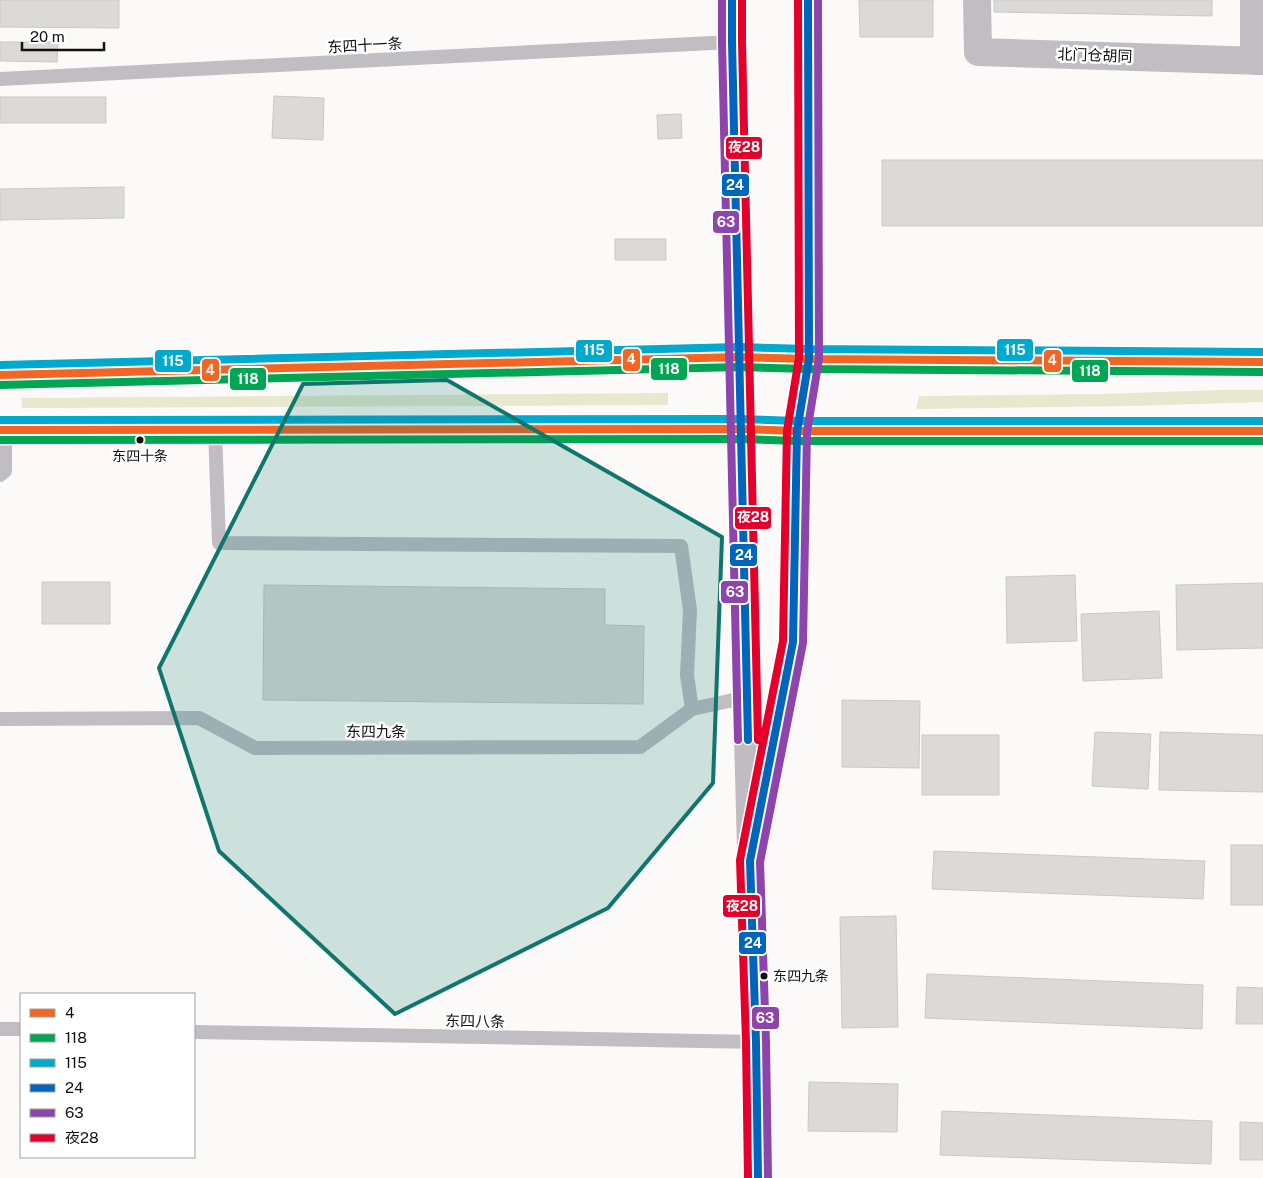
<svg xmlns="http://www.w3.org/2000/svg" width="1263" height="1178" font-family="'Public Sans','Noto Sans SC',sans-serif">
  <rect width="100%" height="100%" fill="#fcfaf8"/>
  <path fill="#e7e8cd" d="M1221,390H1263V402L1131,406L916,409L919,396L1101,394Z
    M668,393V405L22,408L21,398Z"/>
  <path fill="#dcdad9" stroke="#cac9c8" d="M0,0H119V28L0,27Z
    M859,0H933V37H860Z
    M994,0H1212V16L994,12Z
    M0,42H58L57,62L0,61Z
    M274,96L324,98L323,140L272,138Z
    M0,97H106V123H0Z
    M681,114L682,138L658,139L657,115Z
    M882,160H1263V226H882Z
    M124,187V218L0,220V189Z
    M615,239H666V260H615Z
    M1075,575L1077,641L1007,643L1006,577Z
    M42,582H110V624H42Z
    M1263,583V648L1177,650L1176,585Z
    M264,585L605,589V625L644,626L643,704L263,700Z
    M1159,611L1162,678L1083,681L1081,614Z
    M842,700L920,701L919,768L842,767Z
    M1095,732L1151,734L1148,789L1092,786Z
    M1160,732L1263,735V792L1159,790Z
    M922,735H999V795H922Z
    M1231,845H1263V905H1231Z
    M934,851L1205,861L1203,899L932,889Z
    M896,916L898,1027L842,1028L840,917Z
    M927,974L1203,985L1202,1029L925,1018Z
    M1237,987L1263,988V1024H1236Z
    M809,1082L898,1084L897,1132L808,1131Z
    M942,1111L1212,1121L1211,1164L940,1155Z
    M1240,1122L1263,1123V1160H1240Z"/>
  <g fill="none" stroke-linecap="round" stroke-linejoin="round">
    <path stroke="#c0bdc3" stroke-width="14" d="M0,79L732,42
      M215,430L219,543L681,546L690,610L687,675L692,709
      M0,475L5,471V430
      M0,719L199,718L255,748L640,747L692,709L747,697
      M0,1029H21
      M194,1032L756,1042"/>
    <path stroke="#c0bdc3" stroke-width="28" d="M977,0L978,52L1263,61
      M1254,61V0"/>
    <path stroke="#c0bcc2" stroke-width="28" d="M732,0V42L740,357V429L756,1042L758,1178
      M761,808L793,642L797,431L809,359L808,0"/>
    <path stroke="#b8b4bc" stroke-width="28" d="M0,375L740,357L809,359L1263,362
      M0,430L740,429L797,431H1263"/>
    <g stroke="#fff" stroke-width="11">
      <path id="bus-1" d="M0,375L740,357L809,359L1263,362
        M0,430L740,429L797,431H1263"/>
    </g>
    <g stroke="#fff" stroke-width="11">
      <path id="bus-2" d="M0,385L740,367L809,369L1263,372
        M0,440L740,439L797,441H1263"/>
    </g>
    <g stroke="#fff" stroke-width="11">
      <path id="bus-3" d="M0,365L740,347L809,349L1263,352
        M0,420L740,419L797,421H1263"/>
    </g>
    <g stroke="#fff" stroke-width="11">
      <path id="bus-4" d="M732,0V42L748,740
        M758,1178L756,1042L750,861L793,642L797,431L809,359L808,0"/>
    </g>
    <g stroke="#fff" stroke-width="11">
      <path id="bus-5" d="M722,0V42L738,740
        M768,1178L766,1042L760,862L803,643L807,432L819,359L818,0"/>
    </g>
    <g stroke="#fff" stroke-width="11">
      <path id="bus-6" d="M742,0V42L758,740
        M748,1178L746,1042L740,860L783,641L787,431L799,358L798,0"/>
    </g>
    <use href="#bus-1" stroke="#f26522" stroke-width="8"/>
    <use href="#bus-2" stroke="#00a651" stroke-width="8"/>
    <use href="#bus-3" stroke="#00a9ce" stroke-width="8"/>
    <use href="#bus-4" stroke="#0065bd" stroke-width="8"/>
    <use href="#bus-5" stroke="#8e44ad" stroke-width="8"/>
    <use href="#bus-6" stroke="#e4002b" stroke-width="8"/>
  </g>
  <path fill="#0f766e" fill-opacity="0.2" stroke="#0f766e" stroke-width="4" stroke-linejoin="round" d="M447,380L722,537L713,783L608,908L395,1014L219,851L159,668L303,384Z"/>
  <g fill="#121010" stroke="#fff" stroke-width="2">
    <circle cx="140" cy="440" r="4.5"/>
    <circle cx="764" cy="976" r="4.5"/>
  </g>
  <g text-anchor="middle" dominant-baseline="central" stroke-width="5" stroke-linejoin="round" paint-order="stroke">
    <g font-size="14" fill="#121010" stroke="#fff">
      <text x="140" y="456">东四十条</text>
      <text x="773" y="976" text-anchor="start">东四九条</text>
    </g>
    <g font-size="15" fill="#121010" stroke="#fff">
      <text transform="translate(365 45) rotate(-3)">东四十一条</text>
      <text transform="translate(1095 55) rotate(2)">北门仓胡同</text>
      <text x="376" y="731">东四九条</text>
      <text transform="translate(475 1021) rotate(1)">东四八条</text>
    </g>
  </g>
  <g stroke="#fff" stroke-width="2">
    <rect x="725" y="136" width="38" height="24" rx="5" fill="#e4002b"/>
    <rect x="721" y="173" width="29" height="24" rx="5" fill="#0065bd"/>
    <rect x="712" y="210" width="28" height="24" rx="5" fill="#8e44ad"/>
    <rect x="996" y="338" width="38" height="24" rx="5" fill="#00a9ce"/>
    <rect x="575" y="339" width="38" height="24" rx="5" fill="#00a9ce"/>
    <rect x="622" y="348" width="19" height="24" rx="5" fill="#f26522"/>
    <rect x="1043" y="349" width="19" height="24" rx="5" fill="#f26522"/>
    <rect x="154" y="349" width="38" height="24" rx="5" fill="#00a9ce"/>
    <rect x="650" y="357" width="38" height="24" rx="5" fill="#00a651"/>
    <rect x="201" y="358" width="19" height="24" rx="5" fill="#f26522"/>
    <rect x="1071" y="359" width="38" height="24" rx="5" fill="#00a651"/>
    <rect x="229" y="367" width="38" height="24" rx="5" fill="#00a651"/>
    <rect x="734" y="506" width="38" height="24" rx="5" fill="#e4002b"/>
    <rect x="729" y="543" width="29" height="24" rx="5" fill="#0065bd"/>
    <rect x="720" y="580" width="29" height="24" rx="5" fill="#8e44ad"/>
    <rect x="722" y="894" width="39" height="24" rx="5" fill="#e4002b"/>
    <rect x="738" y="931" width="29" height="24" rx="5" fill="#0065bd"/>
    <rect x="751" y="1006" width="29" height="24" rx="5" fill="#8e44ad"/>
  </g>
  <g font-size="14" text-anchor="middle" font-weight="bold" fill="#fff">
    <text x="744" y="152">夜28</text>
    <text x="735" y="190">24</text>
    <text x="726" y="227">63</text>
    <text x="1015" y="355">115</text>
    <text x="594" y="355">115</text>
    <text x="631" y="364">4</text>
    <text x="1052" y="365">4</text>
    <text x="173" y="366">115</text>
    <text x="669" y="374">118</text>
    <text x="210" y="375">4</text>
    <text x="1090" y="376">118</text>
    <text x="248" y="384">118</text>
    <text x="753" y="522">夜28</text>
    <text x="744" y="560">24</text>
    <text x="735" y="597">63</text>
    <text x="742" y="911">夜28</text>
    <text x="753" y="948">24</text>
    <text x="765" y="1023">63</text>
  </g>
  <rect x="20" y="993" width="175" height="165" fill="#ffffff" stroke="#a09f9f"/>
  <rect x="30" y="1009" width="25" height="8" fill="#f26522" stroke="#a09f9f"/>
  <text x="65" y="1018" font-size="15" fill="#121010">4</text>
  <rect x="30" y="1034" width="25" height="8" fill="#00a651" stroke="#a09f9f"/>
  <text x="65" y="1043" font-size="15" fill="#121010">118</text>
  <rect x="30" y="1059" width="25" height="8" fill="#00a9ce" stroke="#a09f9f"/>
  <text x="65" y="1068" font-size="15" fill="#121010">115</text>
  <rect x="30" y="1084" width="25" height="8" fill="#0065bd" stroke="#a09f9f"/>
  <text x="65" y="1093" font-size="15" fill="#121010">24</text>
  <rect x="30" y="1109" width="25" height="8" fill="#8e44ad" stroke="#a09f9f"/>
  <text x="65" y="1118" font-size="15" fill="#121010">63</text>
  <rect x="30" y="1134" width="25" height="8" fill="#e4002b" stroke="#a09f9f"/>
  <text x="65" y="1143" font-size="15" fill="#121010">夜28</text>
  <path d="M22 42v8h82v-8" fill="none" stroke="#121010" stroke-width="2.5"/>
  <text x="30" y="42" font-size="15" fill="#121010" stroke="#ffffff" stroke-width="4" paint-order="stroke">20 m</text>
</svg>
